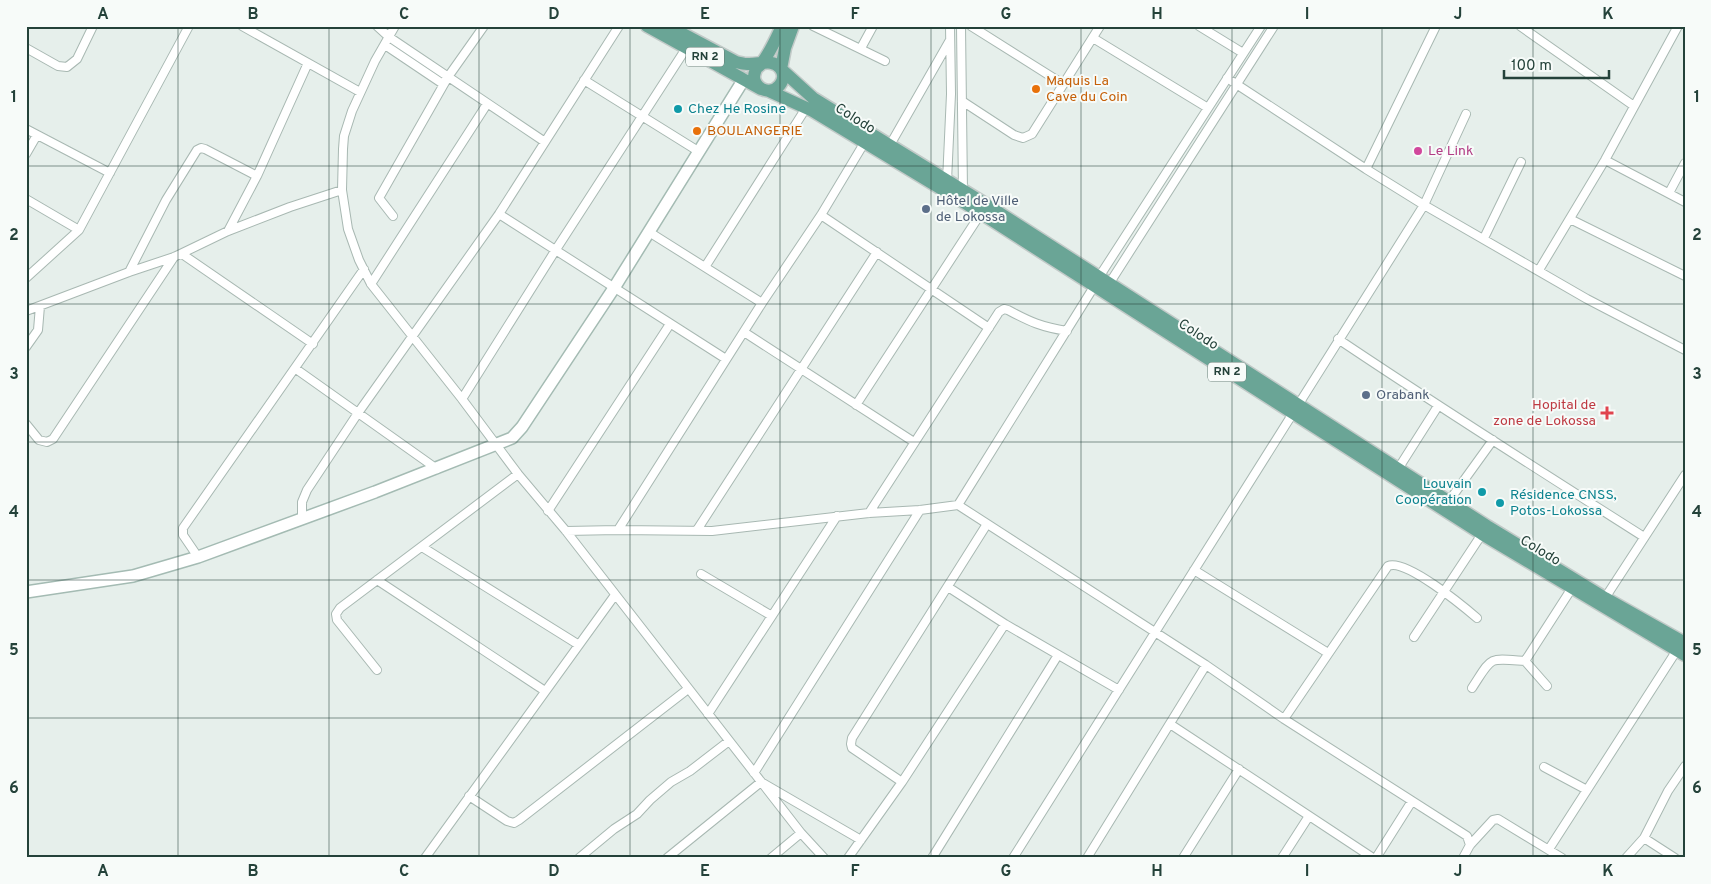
<svg xmlns="http://www.w3.org/2000/svg" width="1711" height="884" font-family="Overpass,sans-serif">
  <rect width="100%" height="100%" fill="#e6efeb"/>
  <g fill="none" stroke-linecap="round" stroke-linejoin="round">
    <g stroke="#a8b8b2" stroke-width="10">
      <path id="minor" d="M242,26L360,92
        M377,26L389,37L545,142
        M395,26L375,61L352,111L344,136L343,149L342,190L348,229L359,260L371,284L462,399L518,474L566,531L801,833L824,858
        M813,26L885,61
        M961,26L963,191
        M971,26L1063,84
        M1199,26L1243,53
        M1520,26L1634,106
        M1093,38L1208,108
        M385,45L443,84L484,26
        M26,48L58,66L67,67L77,59L93,26
        M861,48L873,26
        M1227,78L1366,169L1424,205L1587,299L1685,350
        M584,80L698,151
        M962,101L1014,135L1023,138L1032,134L1100,26
        M26,129L110,173
        M890,145L950,40
        M26,154L37,135
        M1605,160L1685,202
        M1366,169L1436,26
        M947,181L951,94L950,26
        M1669,193L1685,163
        M26,199L79,230
        M499,214L726,359
        M821,215L989,328
        M393,216L379,198L448,77
        M1570,219L1685,276
        M228,231L257,176L308,63
        M649,232L762,303
        M1484,238L1521,162
        M182,254L313,344
        M705,267L806,108
        M1539,270L1605,160L1678,26
        M129,272L166,200L197,150L201,148L205,149L257,176
        M1099,277L1261,26
        M26,278L79,230L189,26
        M371,284L487,104
        M1109,284L1274,26
        M26,311L129,272L174,257L228,231L290,207L342,190
        M744,332L914,442
        M1338,339C1439,407 1542,472 1644,537
        M26,347L38,330L40,306
        M296,369L437,469
        M462,399L555,251L687,47
        M856,405L983,210
        M26,424L39,440L47,442L53,439L174,257
        M1398,469L1438,406
        M1449,501L1493,440
        M958,505L1095,285
        M548,511L670,324
        M869,513L999,312L1004,309L1008,310C1030,322 1042,327 1067,331
        M302,518V502L307,490L358,413L499,214L619,26
        M618,530L762,303L821,215L866,140
        M697,530L877,252
        M566,531L618,530L712,531L869,513L920,510L958,505L1206,665L1284,719L1467,836L1470,845
        M422,547L579,645
        M198,557L183,535V528L364,269
        M1194,570L1328,653
        M701,574L772,616
        M377,580L545,691
        M948,587L1005,624L1119,690
        M1605,598L1685,475
        M1414,637L1482,534
        M377,670L337,620L336,614L340,608L518,474
        M1547,686L1525,661L1572,588
        M1472,688C1493,656 1487,658 1525,661
        M708,714L837,516
        M1284,719L1388,566C1405,558 1463,606 1477,618
        M1170,724L1373,858
        M1544,767L1587,790L1549,849
        M754,773L920,510
        M902,782L852,748L851,744L852,738L987,524
        M1587,790L1677,650
        M469,796L507,821L514,823L519,820L688,689
        M425,858L615,595
        M579,858L614,829L637,814L650,800L671,782L690,771L729,741
        M667,858L761,782L861,840
        M771,858L801,833
        M848,858L902,782L1005,624
        M932,858L1058,655
        M1013,858L1424,205L1466,114
        M1087,858L1206,665
        M1183,858L1239,769
        M1282,858L1309,816
        M1376,858L1412,801
        M1463,858L1470,845L1493,820L1498,819L1562,858
        M1626,858L1644,838
        M1675,858L1644,838L1668,791L1685,766"/>
    </g>
    <g stroke="#a4bbb3" stroke-width="14">
      <path id="secondary" d="M26,592L133,576L198,557L375,492L512,438L522,427L614,288L744,79"/>
    </g>
    <g stroke="#c2cac8" stroke-width="15">
      <path id="primary" d="M647,26L761,89
        M668,26L736,62C740,63 744,64 747,64C758,65 773,58 780,68C789,79 776,96 762,89C758,87 754,82 754,77C754,74 755,72 756,69C757,67 760,66 761,64C770,53 776,39 782,26
        M793,26L785,48L781,69L813,98L987,205L1487,526L1605,598L1685,643
        M769,91L813,111L965,203L1482,534L1685,655"/>
    </g>
    <use href="#minor" stroke="#fff" stroke-width="8"/>
    <use href="#secondary" stroke="#fff" stroke-width="11"/>
    <use href="#primary" stroke="#6aa596" stroke-width="12"/>
  </g>
  <path fill="none" stroke="#24423a" stroke-width="1" stroke-opacity="0.55" d="M178,26V858M329,26V858M479,26V858M630,26V858M780,26V858M931,26V858M1081,26V858M1232,26V858M1382,26V858M1533,26V858M26,166H1685M26,304H1685M26,442H1685M26,580H1685M26,718H1685"/>
  <g fill="#e8710a" stroke="#f7fbf9" stroke-width="2">
    <circle cx="1036" cy="89" r="5"/>
    <circle cx="697" cy="131" r="5"/>
  </g>
  <g fill="#0f9aa8" stroke="#f7fbf9" stroke-width="2">
    <circle cx="678" cy="109" r="5"/>
    <circle cx="1482" cy="492" r="5"/>
    <circle cx="1500" cy="503" r="5"/>
  </g>
  <circle fill="#d1479c" stroke="#f7fbf9" stroke-width="2" cx="1418" cy="151" r="5"/>
  <g fill="#5c6f8a" stroke="#f7fbf9" stroke-width="2">
    <circle cx="926" cy="209" r="5"/>
    <circle cx="1366" cy="395" r="5"/>
  </g>
  <path fill="#e0444e" stroke="#f7fbf9" stroke-width="2" d="M1604.5 405.5h5v5h5v5h-5v5h-5v-5h-5v-5h5z"/>
  <g text-anchor="middle" dominant-baseline="central" stroke-width="4" stroke-linejoin="round" paint-order="stroke">
    <g fill="#f7fbf9" stroke="#637a73" stroke-width="1">
      <rect x="686" y="47.5" width="38" height="19" rx="4"/>
      <rect x="1208" y="362.5" width="38" height="19" rx="4"/>
    </g>
    <g font-size="12" font-weight="bold" fill="#24423a">
      <text x="705" y="57">RN 2</text>
      <text x="1227" y="372">RN 2</text>
    </g>
    <g font-size="14" fill="#c56008" stroke="#f7fbf9" text-anchor="start">
      <text x="1046" y="81">Maquis La<tspan x="1046" dy="16">Cave du Coin</tspan></text>
      <text x="707" y="131">BOULANGERIE</text>
    </g>
    <g font-size="14" fill="#0d838f" stroke="#f7fbf9" text-anchor="start">
      <text x="688" y="109">Chez He Rosine</text>
      <text x="1472" y="484" text-anchor="end">Louvain<tspan x="1472" dy="16">Coopération</tspan></text>
      <text x="1510" y="495">Résidence CNSS,<tspan x="1510" dy="16">Potos-Lokossa</tspan></text>
    </g>
    <g font-size="14" fill="#24423a" stroke="#f7fbf9">
      <text transform="translate(855 119) rotate(32)">Colodo</text>
      <text transform="translate(1198 335) rotate(33)">Colodo</text>
      <text transform="translate(1540 551) rotate(31)">Colodo</text>
    </g>
    <g font-size="14" fill="#b23c85" stroke="#f7fbf9" text-anchor="start">
      <text x="1428" y="151">Le Link</text>
    </g>
    <g font-size="14" fill="#4e5e75" stroke="#f7fbf9" text-anchor="start">
      <text x="936" y="201">Hôtel de Ville<tspan x="936" dy="16">de Lokossa</tspan></text>
      <text x="1376" y="395">Orabank</text>
    </g>
    <g font-size="14" fill="#be3a42" stroke="#f7fbf9" text-anchor="end">
      <text x="1596" y="405">Hopital de<tspan x="1596" dy="16">zone de Lokossa</tspan></text>
    </g>
  </g>
  <rect width="1711" height="884" fill="none" stroke="#f7fbf9" stroke-width="55"/>
  <path d="M1504 70v8h105v-8" fill="none" stroke="#24423a" stroke-width="2.5"/>
  <text x="1511" y="70" font-size="15" fill="#24423a" stroke="#f7fbf9" stroke-width="4" paint-order="stroke">100 m</text>
  <rect x="28" y="28" width="1656" height="828" fill="none" stroke="#24423a" stroke-width="2"/>
  <g font-size="16" text-anchor="middle" font-weight="bold" fill="#24423a">
    <text x="103" y="19">A</text>
    <text x="253" y="19">B</text>
    <text x="404" y="19">C</text>
    <text x="554" y="19">D</text>
    <text x="705" y="19">E</text>
    <text x="855" y="19">F</text>
    <text x="1006" y="19">G</text>
    <text x="1157" y="19">H</text>
    <text x="1307" y="19">I</text>
    <text x="1458" y="19">J</text>
    <text x="1608" y="19">K</text>
    <text x="14" y="102">1</text>
    <text x="1697" y="102">1</text>
    <text x="14" y="240">2</text>
    <text x="1697" y="240">2</text>
    <text x="14" y="379">3</text>
    <text x="1697" y="379">3</text>
    <text x="14" y="517">4</text>
    <text x="1697" y="517">4</text>
    <text x="14" y="655">5</text>
    <text x="1697" y="655">5</text>
    <text x="14" y="793">6</text>
    <text x="1697" y="793">6</text>
    <text x="103" y="876">A</text>
    <text x="253" y="876">B</text>
    <text x="404" y="876">C</text>
    <text x="554" y="876">D</text>
    <text x="705" y="876">E</text>
    <text x="855" y="876">F</text>
    <text x="1006" y="876">G</text>
    <text x="1157" y="876">H</text>
    <text x="1307" y="876">I</text>
    <text x="1458" y="876">J</text>
    <text x="1608" y="876">K</text>
  </g>
</svg>
